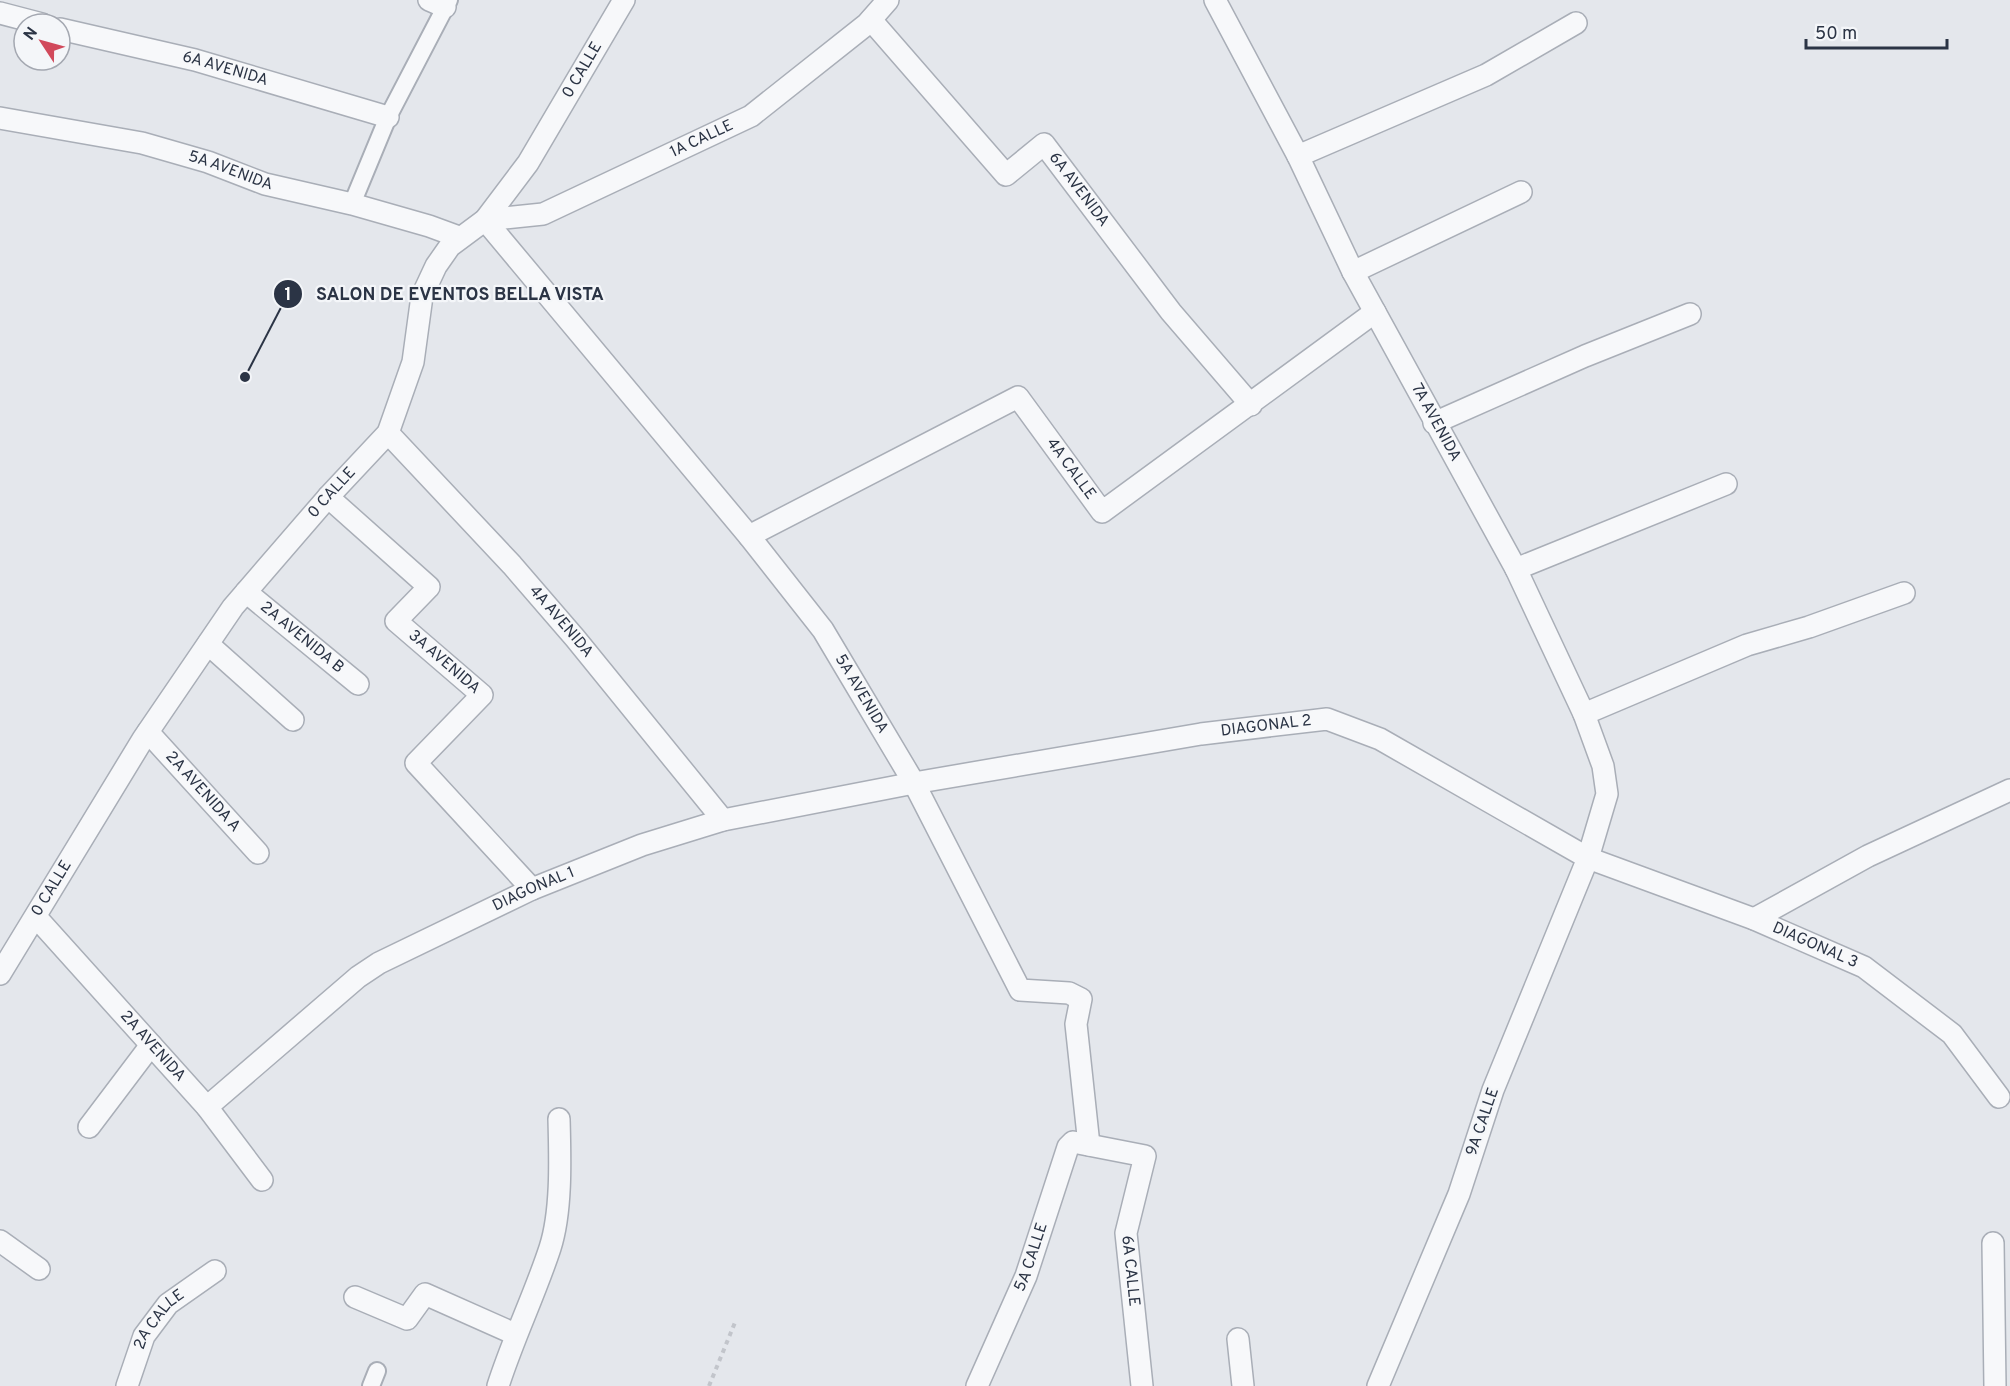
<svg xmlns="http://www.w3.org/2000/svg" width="2010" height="1386" font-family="Overpass,sans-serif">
  <rect width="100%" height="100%" fill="#e4e7ec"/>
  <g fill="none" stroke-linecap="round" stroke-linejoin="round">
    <g stroke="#a9aeb7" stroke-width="20">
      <path id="pedestrian" d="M352,204L388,117L449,0
        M371,1386L377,1371"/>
    </g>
    <g stroke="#a9aeb7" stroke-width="24">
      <g id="minor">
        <path d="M429,0L445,7"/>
        <path id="s1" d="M1215,0L1298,156L1353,272L1516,569L1584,714L1603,766L1607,794L1588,858L1493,1090L1459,1194L1378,1386"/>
        <path d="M0,13L42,24"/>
        <path id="s2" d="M871,20L1006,175L1044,144L1171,312L1251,405"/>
        <path id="s3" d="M60,29L195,60L388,117"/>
        <path id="s4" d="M0,118L142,143L208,162L265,184L352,204L429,226L459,237"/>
        <path d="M1298,156L1486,75L1576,23"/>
        <path id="s5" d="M485,220L749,536L823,630L914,783L1020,990L1069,993L1081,999L1076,1024L1089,1145"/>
        <path id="s6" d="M485,220L543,214L751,116L867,24L888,0"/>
        <path d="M1353,272L1521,192"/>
        <path d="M1434,423L1585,356L1690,314"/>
        <path id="s7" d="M388,433L512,565L575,638L723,820"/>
        <path id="s8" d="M328,497L429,587L396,621L482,695L416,763L532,889"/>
        <path id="s9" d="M749,536L1018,397L1102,512L1375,312"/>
        <path d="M1516,569L1726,484"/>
        <path id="s10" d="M246,592L358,684"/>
        <path d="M208,644L293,720"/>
        <path d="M1584,714L1747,645L1809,627L1904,593"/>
        <path id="s11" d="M148,732L258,853"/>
        <path id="s12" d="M36,917L207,1107L262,1180"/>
        <path d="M1754,919L1868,856L2010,790"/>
        <path id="s13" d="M0,974L143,739L233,607L328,497L388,433L413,362L422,296L436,266L450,246L485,220L528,163L624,0"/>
        <path id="s14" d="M207,1107L358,977L379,963L532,889L642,845L723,820L914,783L1201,734L1327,719L1380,739L1588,858L1754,919L1864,967L1952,1034L1999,1097"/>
        <path d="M89,1127L151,1045"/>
        <path d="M0,1241L39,1269"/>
        <path d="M1993,1243L1995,1386"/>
        <path d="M355,1297L407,1319L425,1294L515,1334"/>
        <path d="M1238,1339L1243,1386"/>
        <path id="s15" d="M127,1386L144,1336L168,1304L215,1271"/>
        <path d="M498,1386C513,1339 535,1294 550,1248C562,1211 560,1157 559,1119"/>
        <path id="s16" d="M977,1386L1026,1276L1068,1147L1073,1142L1145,1156L1126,1233L1142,1386"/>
      </g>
    </g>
    <path stroke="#c2c5cb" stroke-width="4" stroke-dasharray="4.5 4.5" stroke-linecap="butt" d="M709,1386L736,1320"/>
    <use href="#pedestrian" stroke="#f7f8fa" stroke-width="16"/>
    <use href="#minor" stroke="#f7f8fa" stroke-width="21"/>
  </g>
  <g text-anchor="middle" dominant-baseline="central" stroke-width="4.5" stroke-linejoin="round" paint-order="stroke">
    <g font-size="16" fill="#2b3445" stroke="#f4f6f9">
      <text stroke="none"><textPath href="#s3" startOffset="170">6A AVENIDA</textPath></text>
      <text stroke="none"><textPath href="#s13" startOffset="1090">0 CALLE</textPath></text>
      <text stroke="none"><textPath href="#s6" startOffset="234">1A CALLE</textPath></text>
      <text stroke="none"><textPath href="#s4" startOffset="237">5A AVENIDA</textPath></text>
      <text stroke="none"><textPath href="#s2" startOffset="312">6A AVENIDA</textPath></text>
      <text stroke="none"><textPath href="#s1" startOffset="477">7A AVENIDA</textPath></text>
      <text stroke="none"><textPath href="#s9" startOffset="392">4A CALLE</textPath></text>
      <text stroke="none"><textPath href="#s13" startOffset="586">0 CALLE</textPath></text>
      <text stroke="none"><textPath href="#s7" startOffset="256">4A AVENIDA</textPath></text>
      <text stroke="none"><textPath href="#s10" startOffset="72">2A AVENIDA B</textPath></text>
      <text stroke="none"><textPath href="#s8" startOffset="246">3A AVENIDA</textPath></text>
      <text stroke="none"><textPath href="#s5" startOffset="606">5A AVENIDA</textPath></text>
      <text stroke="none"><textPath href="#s14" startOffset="1149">DIAGONAL 2</textPath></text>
      <text stroke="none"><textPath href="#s11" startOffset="81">2A AVENIDA A</textPath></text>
      <text stroke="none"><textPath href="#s13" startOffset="100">0 CALLE</textPath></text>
      <text stroke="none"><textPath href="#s14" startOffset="396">DIAGONAL 1</textPath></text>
      <text stroke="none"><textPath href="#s14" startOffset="1750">DIAGONAL 3</textPath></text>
      <text stroke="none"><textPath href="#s12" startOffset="174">2A AVENIDA</textPath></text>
      <text transform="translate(1483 1122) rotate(-71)">9A CALLE</text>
      <text stroke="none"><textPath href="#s16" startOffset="140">5A CALLE</textPath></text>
      <text stroke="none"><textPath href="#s16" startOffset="454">6A CALLE</textPath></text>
      <text stroke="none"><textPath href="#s15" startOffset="75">2A CALLE</textPath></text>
    </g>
  </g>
  <path fill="none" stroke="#2b3445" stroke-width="2" d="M245 377L288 294"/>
  <g fill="#2b3445" stroke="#f4f6f9" stroke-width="2">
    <circle cx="245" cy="377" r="6"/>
    <circle cx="288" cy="294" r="15"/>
  </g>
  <g font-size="18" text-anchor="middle" font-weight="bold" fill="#fff">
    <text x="288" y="300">1</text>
  </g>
  <g font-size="18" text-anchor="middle" font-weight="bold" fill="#2b3445" stroke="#f4f6f9" stroke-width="4.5" stroke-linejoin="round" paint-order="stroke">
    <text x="460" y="300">SALON DE EVENTOS BELLA VISTA</text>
  </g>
  <g transform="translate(42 42) rotate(306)"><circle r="28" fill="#f4f6f9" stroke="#a4a8b1" stroke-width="1.5"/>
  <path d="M0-4.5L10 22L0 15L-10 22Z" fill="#d1495b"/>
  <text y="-9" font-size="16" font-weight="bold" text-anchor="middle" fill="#2b3445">N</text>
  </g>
  <path d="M1806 39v9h141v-9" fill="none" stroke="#2b3445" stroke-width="3"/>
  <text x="1815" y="39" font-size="18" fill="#2b3445" stroke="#f4f6f9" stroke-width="4.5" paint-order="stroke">50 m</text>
</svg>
